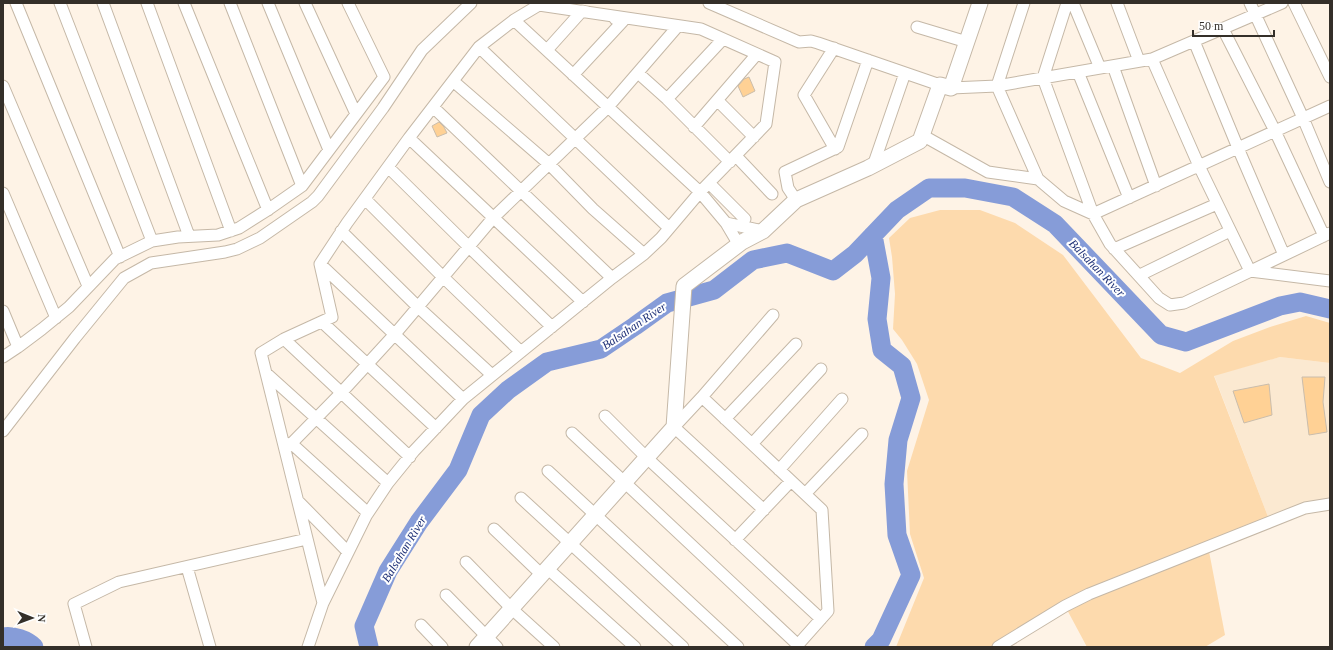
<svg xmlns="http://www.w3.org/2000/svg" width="1333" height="650" font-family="Georgia,serif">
  <rect width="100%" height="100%" fill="#fef3e6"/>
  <path fill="#fbe9d1" d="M1280,357L1330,363V504L1270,522L1214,375Z"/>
  <path fill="#fddaad" d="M940,210H980L1015,223L1063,255L1141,358L1180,373L1233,341L1270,327L1306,316L1330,323V363L1280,357L1214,376L1270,522L1208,546L1225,635L1205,647H1087L1065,606L999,647H896L924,578L910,534L907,471L929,400L917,364L902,340L893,329L895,294L892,257L889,238L910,218Z"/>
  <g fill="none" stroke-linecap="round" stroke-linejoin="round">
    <path stroke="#869cd8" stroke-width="19" d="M873,235L881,278L877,319L882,350L902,366L911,398L898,440L894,484L897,535L911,575L881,640L874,647
      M3,637C13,635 27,640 34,647
      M369,647L364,626L388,571L419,522L458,470L481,415L508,390L547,362L601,349L635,326L667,303L714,290L753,260L787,253L833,271L855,254L897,210L929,188H965L1013,197L1055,224L1161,335L1186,342L1280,306L1300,302L1330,309"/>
  </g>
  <path fill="#ffd195" stroke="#cabdac" d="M749,77L755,91L743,97L738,86L744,79Z
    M439,122L444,127L447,133L437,137L432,126Z
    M1302,377H1325L1323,402L1327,432L1309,435Z
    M1269,384L1272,415L1244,423L1233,391Z"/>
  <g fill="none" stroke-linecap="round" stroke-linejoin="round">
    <g stroke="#c5b8a7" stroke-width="13">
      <path id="street" d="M16,3L120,257
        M60,3L152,241
        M103,3L189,236
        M147,3L231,231
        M184,3L268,210
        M230,3L302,186
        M268,3L329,150
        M305,3L356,114
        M709,3L799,42L811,41L818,43L940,85
        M1024,3L997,86L1038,179L1064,201L1093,214L1110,244L1159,298L1170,305L1184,303L1330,233
        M1067,3L1043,78L1093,214L1330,106
        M1073,3L1100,68
        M1117,3L1139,61
        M1250,3L1303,118L1330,182
        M1294,3L1330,77
        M514,20L700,192L726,223L739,245
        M917,27L967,42
        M1223,29L1275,131L1324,236
        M1194,41L1238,148L1284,255
        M479,47L669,228
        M834,48L804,95L835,149
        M547,50L582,11L587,12
        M1152,59L1199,166L1250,271L1330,281
        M1113,66L1156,186
        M1078,72L1129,198
        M638,73L667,99L730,162
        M573,75L623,21L615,19
        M453,81L549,164L593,209L644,254
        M3,86L88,286
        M951,88L997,86L1152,59L1282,3
        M667,99L723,39
        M718,101L754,137
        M433,107L612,278
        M694,127L757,54
        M922,135L988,172L1038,179
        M409,138L583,302
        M736,156L772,194
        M873,166L905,73
        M388,167L469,247L552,327
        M709,183L745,219
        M3,193L56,318
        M365,199L443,277L521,352
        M796,200L788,188L785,172L838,147L868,60
        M726,223L763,231
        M341,231L418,307L492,375
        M1114,249L1217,204
        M320,264L463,399
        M1140,275L1230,231
        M3,311L18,347L3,357
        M322,322L436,428
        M284,339L410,457
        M18,347L42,329L69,307L115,259L152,241L178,237L218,235L239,228L269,209L302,186L384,77L348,3
        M266,373L388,483
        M702,397L773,315
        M605,416L647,458L821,619
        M725,419L796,344
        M3,431L75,338L124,278L151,263L225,252L237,249L260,238L312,202L318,196L383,108L422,50L471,3
        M572,433L798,645
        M291,443L368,513
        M752,444L821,369
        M285,450L341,393L395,334L493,218L608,107L678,26
        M779,470L842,399
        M548,471L738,647
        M805,494L862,434
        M521,498L683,647
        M298,501L348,552
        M764,510L674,427L702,397L822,510L828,611L796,647
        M494,529L542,575
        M735,540L791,481
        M466,562L512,609L554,647
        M187,567L210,647
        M548,569L635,647
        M446,595L497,647
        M421,625L442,647
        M86,647L74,604L119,582L307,539
        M308,647L323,603L366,516L388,483L414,451L463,399L612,278L644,254L661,238L700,192L766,124L775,62L701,29L539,5L514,20L479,47L409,138L347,223L320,264L332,317L284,339L261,353L323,603
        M998,647L1065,606L1089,594L1305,508L1330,504"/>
    </g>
    <g stroke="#c5b8a7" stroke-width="17">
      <path id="secondary" d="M477,647L674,427L684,286L742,242L763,231L796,200L868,168L920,141L940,85L951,88L980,3"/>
    </g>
    <use href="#street" stroke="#fff" stroke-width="11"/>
    <use href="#secondary" stroke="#fff" stroke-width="15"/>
  </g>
  <g text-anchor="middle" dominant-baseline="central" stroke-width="4" stroke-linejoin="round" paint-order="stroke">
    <g font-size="12" font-style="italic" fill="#1f3177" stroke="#fff">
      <text transform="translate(1097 268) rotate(46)">Balsahan River</text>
      <text transform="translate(634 326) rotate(-34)">Balsahan River</text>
      <text transform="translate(404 549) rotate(-59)">Balsahan River</text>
    </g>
  </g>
  <rect width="1333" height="650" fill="none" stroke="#342f29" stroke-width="8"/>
  <g transform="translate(32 618) rotate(91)" stroke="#ffffff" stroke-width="3" paint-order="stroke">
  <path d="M0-3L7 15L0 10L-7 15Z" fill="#342f29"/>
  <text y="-6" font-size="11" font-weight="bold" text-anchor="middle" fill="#342f29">N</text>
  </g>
  <path d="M1193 30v6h81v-6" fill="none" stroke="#342f29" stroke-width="2"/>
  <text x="1199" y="30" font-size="12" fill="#342f29" stroke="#ffffff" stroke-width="3" paint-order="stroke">50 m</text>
</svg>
